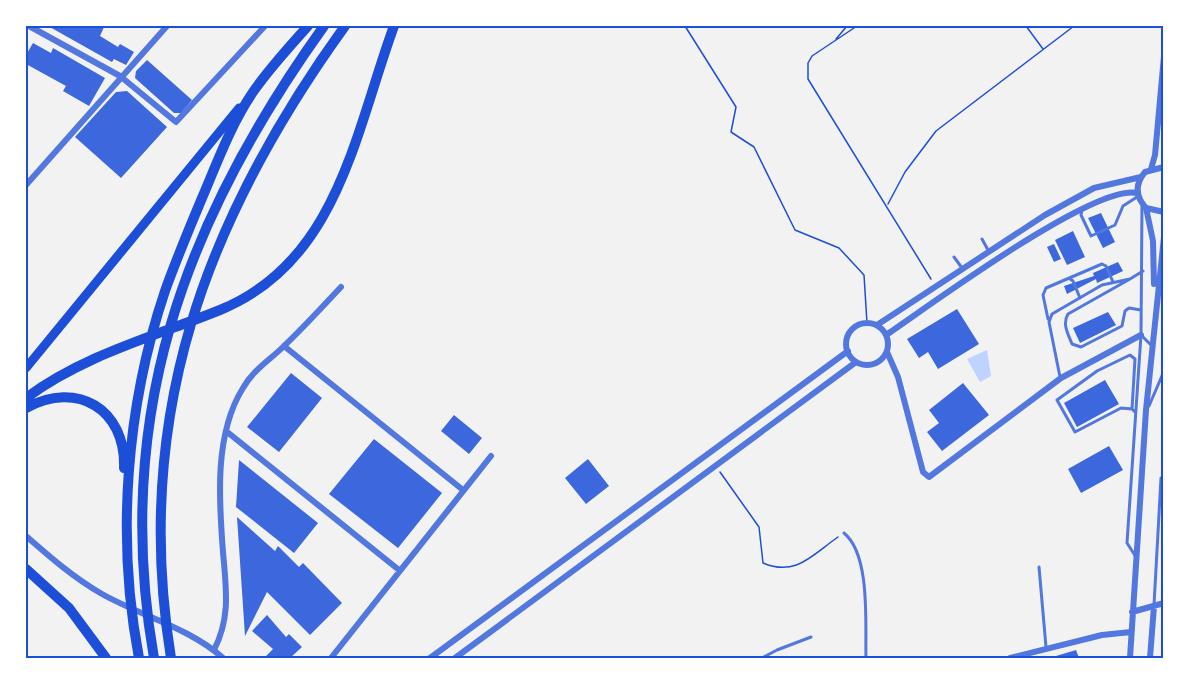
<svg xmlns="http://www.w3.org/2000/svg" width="1189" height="684" font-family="Rubik,sans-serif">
  <rect width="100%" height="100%" fill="#f2f2f2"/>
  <path fill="#bfd3fe" d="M987,350L991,376L980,382L967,359Z"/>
  <path fill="#3d67dc" d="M48,26H85L89,28L91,26H101L104,27L100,36L118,47L120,44L134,52L126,65L114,59L112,62Z
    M33,43L51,53L53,48L105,78L89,106L63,91L66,86L26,64V55Z
    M147,60L192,100L181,113H174L135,78L136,71Z
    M127,91L167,127L121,178L75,137L116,92Z
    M1101,213L1115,242L1103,248L1088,218Z
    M1073,231L1085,257L1067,265L1055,240Z
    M1054,244L1061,259L1054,262L1047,247Z
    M1118,262L1123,271L1097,283L1096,279L1067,294L1064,286L1094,276L1093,273Z
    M957,309L979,344L938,369L928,352L919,358L907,339Z
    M1108,312L1116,325L1080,343L1073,328Z
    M291,373L322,398L279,452L247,427Z
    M1105,380L1119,404L1077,427L1064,403Z
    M963,383L989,415L942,451L927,432L939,423L929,410Z
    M454,415L482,438L469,454L441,431Z
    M374,439L442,493L398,548L329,494Z
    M1109,446L1123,470L1081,493L1068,469Z
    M588,459L609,486L586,504L565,478Z
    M239,460L318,523L294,553L236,507Z
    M237,517L275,551L278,546L299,567L303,563L342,603L310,635L267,592L245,636Z
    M267,615L286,637L289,634L302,647L290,658H264L273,649L252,631Z
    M1076,650L1079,658H1057L1056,656Z"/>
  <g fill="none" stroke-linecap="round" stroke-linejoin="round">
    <path stroke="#1d4ed8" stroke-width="1.5" d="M685,26L736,107L731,132L754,147L795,230L839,248L864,275L867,323
      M857,26L812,56L808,63V79L931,279
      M1026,26L1043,49
      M836,39L847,26
      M888,204L905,172L936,131L1074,26
      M720,472L759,527L763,563C796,577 812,555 838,537"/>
    <path stroke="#5277de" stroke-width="3" d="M1082,210L1081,215L1091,236L1115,225L1123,206L1137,197
      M982,239L988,250
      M954,257L962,268
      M1070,279L1073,281L1080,298
      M1130,279L1068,314C1062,324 1068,334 1072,344L1081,347L1122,326L1125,311L1129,308L1141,310
      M1048,319L1043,295L1046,288L1102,264L1106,266L1113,282
      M1142,336L1152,346
      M1060,377L1049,322L1052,314L1102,285L1130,279L1143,271
      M1149,406L1164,371
      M1132,409L1121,408L1075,432L1057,400L1097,371L1130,355L1135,359L1132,409L1135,412
      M844,533C871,555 865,625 866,658
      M1136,557L1127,543L1141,335L1142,205
      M1039,567L1046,647
      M1154,605L1161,478
      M762,658L777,650L811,637"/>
    <path stroke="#5277de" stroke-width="6" d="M29,26L120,76L176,122L265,26
      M1164,167L1145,172C1135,184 1135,196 1146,208L1164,212
      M1151,169L1155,155L1164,56
      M26,185L167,26
      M1146,208L1153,241L1154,284
      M846 344a21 21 0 1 1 42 0a21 21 0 1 1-42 0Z
      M877,325L1045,215L1094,188L1141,177
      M886,335C929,306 1095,183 1137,193
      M284,346L463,490
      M887,352L898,377L923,472L929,477L1061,378L1141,335
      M226,431L399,570
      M26,536C50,557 74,578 102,594C141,616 190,628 223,658
      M1132,612L1164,603
      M214,650C231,617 226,588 223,552C219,501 214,434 243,388C253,370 270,360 284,346C304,327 322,307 341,287
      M331,658L491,456
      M430,658L848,351
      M455,658L856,362
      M1010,658L1102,635L1131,632
      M1130,658L1146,410L1164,237
      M1150,658L1154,606"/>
    <path stroke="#1d4ed8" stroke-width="9" d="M26,368L239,108"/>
    <path stroke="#1d4ed8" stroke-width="10" d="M26,398C84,355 153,337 220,310C338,262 355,132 394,26
      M26,408C77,380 126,409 124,468
      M26,569L69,608L106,658
      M139,658C116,538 126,407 165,291C176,260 189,229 202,198C217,163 231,124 253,92C269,69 289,47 308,26
      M154,658C112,417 184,221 324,26
      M171,658C132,417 205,220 345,26"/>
  </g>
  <rect width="1189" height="684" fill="none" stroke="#ffffff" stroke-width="54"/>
  <rect x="27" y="27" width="1135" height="630" fill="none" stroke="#1d4ed8" stroke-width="2"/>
</svg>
